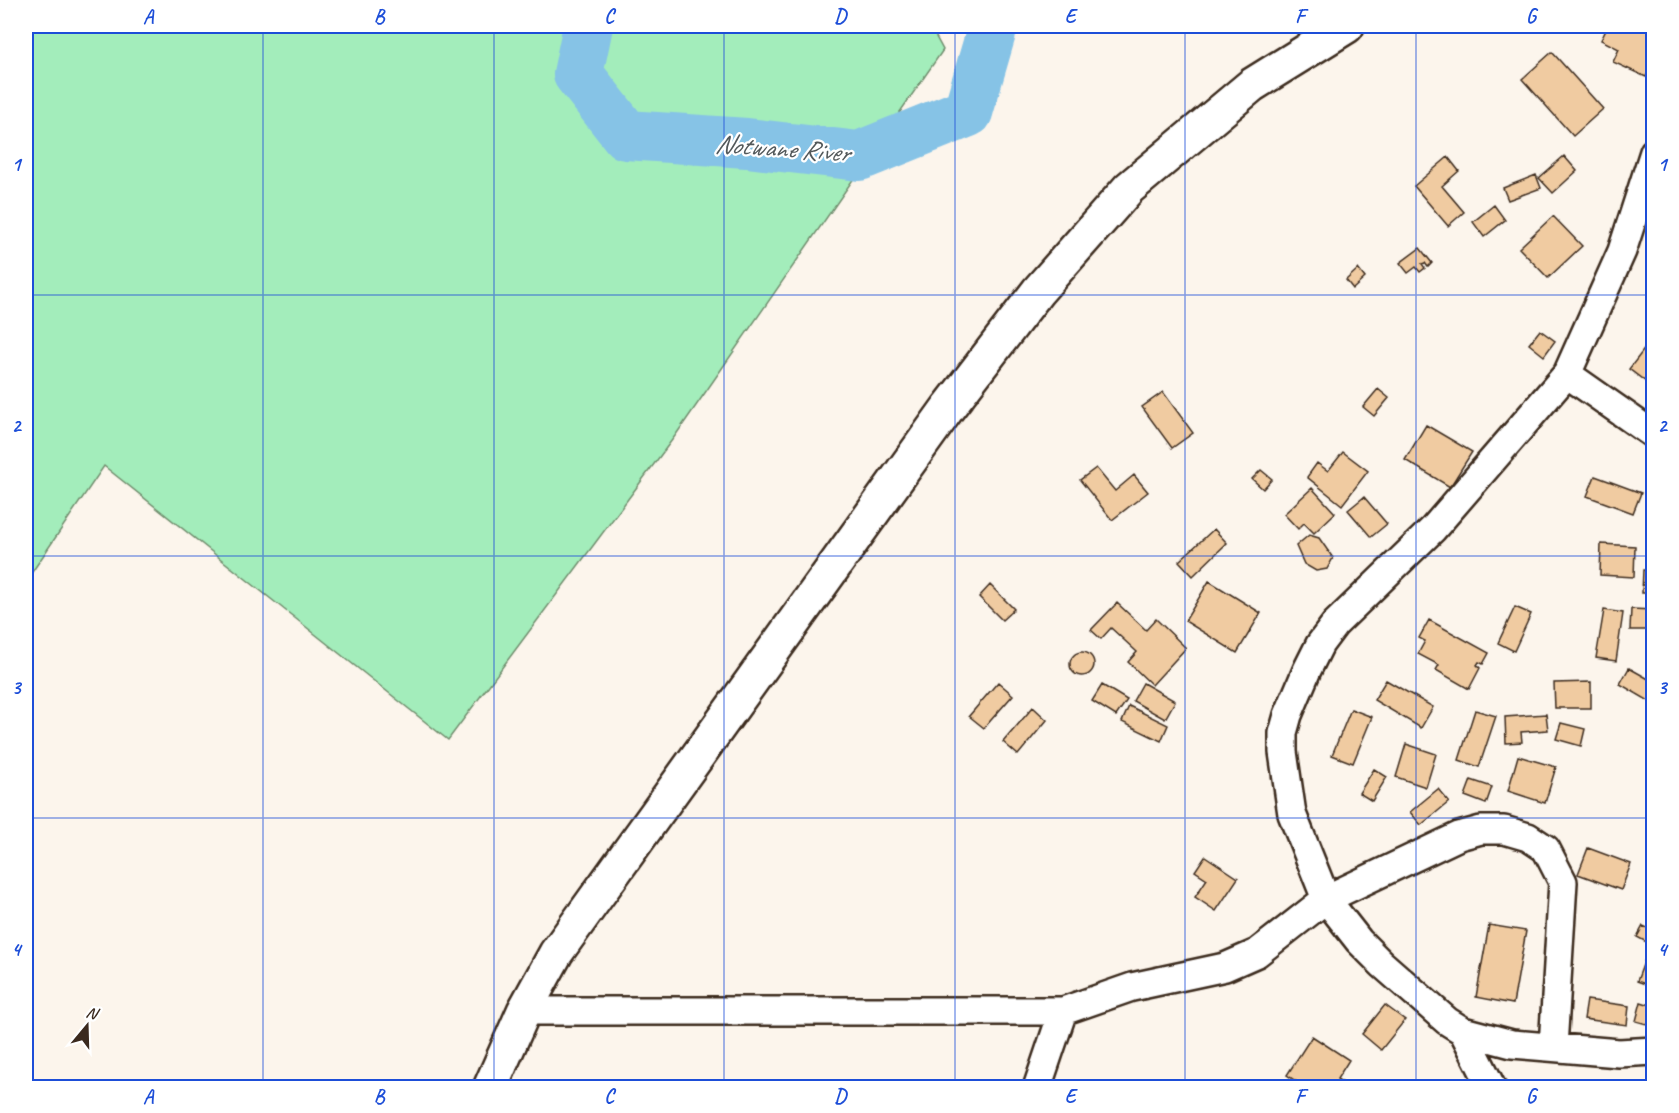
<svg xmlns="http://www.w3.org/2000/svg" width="1679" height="1113" font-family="Caveat,sans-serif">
  <rect width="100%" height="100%" fill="#fcf5ec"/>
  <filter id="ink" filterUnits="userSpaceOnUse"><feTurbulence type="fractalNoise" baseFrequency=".0167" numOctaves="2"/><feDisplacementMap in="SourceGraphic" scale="12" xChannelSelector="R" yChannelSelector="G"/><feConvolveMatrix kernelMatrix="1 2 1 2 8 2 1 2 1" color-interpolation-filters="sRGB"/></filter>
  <g filter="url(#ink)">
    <path fill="#a3edbb" stroke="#6f8c6c" stroke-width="1.5" d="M26,26H930L943,50L675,436L448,740L104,466L26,581Z"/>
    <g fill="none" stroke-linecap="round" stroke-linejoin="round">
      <path stroke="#86c3e6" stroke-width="50" d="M588,26L578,74L626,135L747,143L859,156L968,112L993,26"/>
    </g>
    <path fill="#f0cba1" stroke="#3b2a1e" stroke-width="1.5" d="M1608,26H1654V61L1646,77L1613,62L1619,49L1601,40Z
      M1552,52L1603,109L1573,136L1522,79Z
      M1564,156L1577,171L1553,193L1539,178Z
      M1448,157L1459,171L1442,186L1464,212L1448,226L1414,186Z
      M1536,175L1541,188L1508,200L1503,188Z
      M1494,205L1505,220L1484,237L1473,222Z
      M1553,216L1582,246L1548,278L1519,248Z
      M1420,248L1432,263L1428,267L1425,263L1422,264L1425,268L1420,272L1416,267L1408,273L1400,263Z
      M1358,269L1365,278L1353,289L1346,280Z
      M1540,330L1555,341L1544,356L1529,344Z
      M1653,338L1654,339V388L1629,369Z
      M1378,389L1389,398L1374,416L1363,407Z
      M1163,392L1193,433L1172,448L1142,407Z
      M1426,425L1472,452L1450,487L1405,460Z
      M1343,452L1368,471L1342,505L1307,477L1317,463L1328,471Z
      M1096,468L1115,491L1134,475L1148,492L1112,520L1080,480Z
      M1261,470L1272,479L1263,489L1252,479Z
      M1595,476L1641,493L1633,513L1587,496Z
      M1312,488L1335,513L1314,533L1304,523L1298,529L1284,514Z
      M1364,497L1387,524L1371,537L1348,510Z
      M1214,529L1227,543L1193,576L1179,561Z
      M1309,535L1319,538L1333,558L1327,569L1316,571L1304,564L1296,546Z
      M1601,544L1635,546L1634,577L1600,575Z
      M1643,570H1654V593H1642Z
      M1209,581L1261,613L1237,653L1185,621Z
      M990,585L1014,609L1002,620L979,597Z
      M1117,603L1146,630L1156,619L1186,648L1152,685L1128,662L1137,652L1111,628L1101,639L1091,630Z
      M1515,607L1531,614L1514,651L1498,643Z
      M1631,609L1654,610V630H1630Z
      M1604,610L1623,613L1616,661L1596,658Z
      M1429,620L1489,653L1483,664L1479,662L1477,665L1480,668L1469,689L1436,670L1439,665L1418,654L1425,641L1419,638Z
      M1070 664a12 12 0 1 1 24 0a12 12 0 1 1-24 0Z
      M1629,668L1654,682V704L1620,684Z
      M1386,680L1433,707L1421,728L1374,700Z
      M998,682L1013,695L984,728L969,716Z
      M1591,682V708H1555L1554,683Z
      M1143,683L1175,701L1165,719L1133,701Z
      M1102,685L1127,700L1116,716L1092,701Z
      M1129,706L1168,725L1161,741L1122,722Z
      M1033,707L1047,720L1018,755L1003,742Z
      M1351,709L1372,717L1353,763L1332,755Z
      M1475,710L1496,716L1479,767L1459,760Z
      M1546,714L1548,730L1521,732L1522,742L1506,743L1505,717Z
      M1561,723L1585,729L1581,746L1556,739Z
      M1406,744L1436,754L1426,787L1396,777Z
      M1518,756L1556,767L1545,803L1508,791Z
      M1374,769L1387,777L1372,801L1359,793Z
      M1471,780L1492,787L1486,804L1465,796Z
      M1438,789L1449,802L1421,825L1410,812Z
      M1588,848L1631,864L1621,890L1578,874Z
      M1205,856L1238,878L1216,911L1195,897L1207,879L1195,871Z
      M1489,925L1526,931L1513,1004L1476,997Z
      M1643,926L1654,931V946L1637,937Z
      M1647,954L1654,956L1653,987L1637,981Z
      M1587,1000L1629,1006L1627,1025L1584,1019Z
      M1641,1002L1654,1006V1026L1636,1021Z
      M1385,1005L1405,1020L1381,1050L1362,1034Z
      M1312,1036L1349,1060L1337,1079L1348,1086L1347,1088H1306L1287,1075Z"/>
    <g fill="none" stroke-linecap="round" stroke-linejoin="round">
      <g stroke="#3b2a1e" stroke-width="32">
        <path id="street" d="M1654,152L1622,251L1567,374L1433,529L1335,624L1320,644L1307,670L1288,715L1283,733V752L1292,814L1326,899L1359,941L1382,964L1447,1021L1463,1031L1512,1044L1619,1053L1654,1051
          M1567,374L1654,435
          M524,1011H1063L1132,987L1225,967L1257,953L1326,899L1459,836L1481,830H1504L1528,837L1546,849L1563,882L1553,1047
          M1463,1031L1492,1088
          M1037,1088L1063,1011"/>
      </g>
      <g stroke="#3b2a1e" stroke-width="38">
        <path id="secondary" d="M490,1088L524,1011L556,953L948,408L1038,291L1129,188L1252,85L1347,26"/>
      </g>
      <use href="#street" stroke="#fff" stroke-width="27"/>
      <use href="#secondary" stroke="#fff" stroke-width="33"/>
    </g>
  </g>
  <path fill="none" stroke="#1d4ed8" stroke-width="1.5" stroke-opacity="0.55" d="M263,26V1088M494,26V1088M724,26V1088M955,26V1088M1185,26V1088M1416,26V1088M26,295H1654M26,556H1654M26,818H1654"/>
  <g text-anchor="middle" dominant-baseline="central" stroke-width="4.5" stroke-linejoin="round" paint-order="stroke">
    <g font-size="27" font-style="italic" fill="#52585a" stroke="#fff">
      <text transform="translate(782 148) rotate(4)">Notwane River</text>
    </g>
  </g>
  <rect width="1679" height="1113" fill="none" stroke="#fff" stroke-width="66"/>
  <g transform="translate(87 1026) rotate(19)" stroke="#ffffff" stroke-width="4.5" paint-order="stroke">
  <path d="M0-4.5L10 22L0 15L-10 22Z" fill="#3b2a1e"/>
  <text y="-9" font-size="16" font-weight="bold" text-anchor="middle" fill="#3b2a1e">N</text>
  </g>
  <rect x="33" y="33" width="1613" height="1047" fill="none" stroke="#1d4ed8" stroke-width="2"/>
  <g font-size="20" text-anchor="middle" font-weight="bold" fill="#1d4ed8">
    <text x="148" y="23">A</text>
    <text x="379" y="23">B</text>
    <text x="609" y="23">C</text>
    <text x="840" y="23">D</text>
    <text x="1070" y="23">E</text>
    <text x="1300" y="23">F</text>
    <text x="1531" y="23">G</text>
    <text x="16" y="171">1</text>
    <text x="1662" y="171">1</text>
    <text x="16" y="432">2</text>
    <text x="1662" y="432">2</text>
    <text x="16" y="694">3</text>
    <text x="1662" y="694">3</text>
    <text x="16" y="956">4</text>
    <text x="1662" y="956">4</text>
    <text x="148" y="1103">A</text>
    <text x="379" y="1103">B</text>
    <text x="609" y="1103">C</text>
    <text x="840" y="1103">D</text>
    <text x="1070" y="1103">E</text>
    <text x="1300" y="1103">F</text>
    <text x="1531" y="1103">G</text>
  </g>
</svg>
